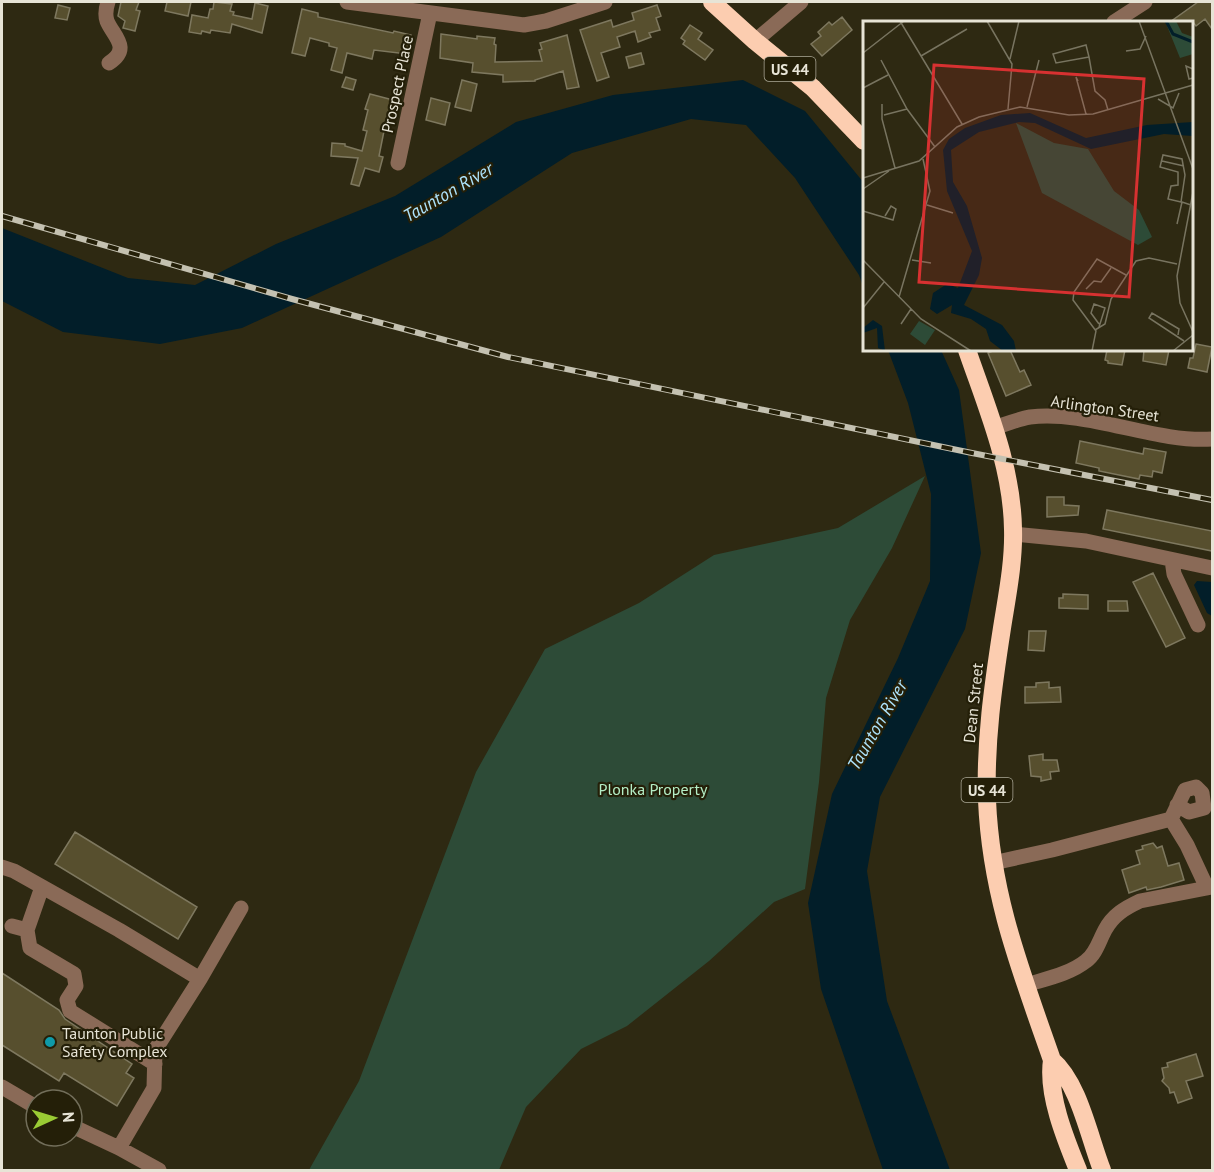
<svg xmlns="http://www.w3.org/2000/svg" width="1214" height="1172" font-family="'PT Sans',sans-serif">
  <rect width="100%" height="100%" fill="#2e2912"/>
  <path fill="#2d4b37" d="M925,476L892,548L850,620L826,698L819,782L805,889L774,902L709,961L627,1026L581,1049L526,1107L499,1170H309L359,1081L476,772L545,649L639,603L714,555L838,528Z"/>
  <path fill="#021e29" d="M743,80L805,111L864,183V289L859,275L795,178L746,125L691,119L572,153L441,237L242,328L160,344L63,332L2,301V228L128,278L195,285L276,244L395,196L516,122L613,95Z
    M888,350H941L959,390L981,553L965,629L880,797L867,871L887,1001L950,1170H883L821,989L808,903L832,794L898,658L930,581L931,494L908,403Z
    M1197,581L1212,582V616L1207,613L1194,585Z"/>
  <path fill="#574f2e" stroke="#7e785f" stroke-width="1.5" d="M121,2H139L136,10L140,11L135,31L123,28L125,21L118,16Z
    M167,2H191L188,16L165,11Z
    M214,2L232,4L230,11L234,12L233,15L252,19L255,3L268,6L262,33L232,24L230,33L211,30L210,33L202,31L201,34L189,32L192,15L208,18L210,9H213Z
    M1198,2H1212V29L1205,19L1196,26L1193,22H1170Z
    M58,5L70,8L67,20L55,18Z
    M657,5L661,16L656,18L660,30L649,33L651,37L638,42L635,31L617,37L620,47L601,53L609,77L597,81L580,30L611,20L613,27L634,20L632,13Z
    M302,9L318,13V17L393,33L394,31L411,35L407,54L374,50L372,59L347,53L342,73L331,70L337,48L329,46V43L310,38L305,56L292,53Z
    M842,17L852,30L822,56L811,44L821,36L818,32L829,22L832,25Z
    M690,25L702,33L698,39L713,50L705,60L683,44L685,41L681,38Z
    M441,34L477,39V36L495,38L494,44L496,45L495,62L542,61L539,50L542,49L540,43L567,35L579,87L567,89L563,71L535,80V81L503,82V75L472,72L473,63L440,58Z
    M641,53L644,64L629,68L626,57Z
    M346,77L356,80L353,90L342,87Z
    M462,80L477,84L471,111L455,107Z
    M370,94L397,101L393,116H390L387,132L384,131L379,156L383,157L379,172L365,168L359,186L351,184L358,158L331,156L332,143L345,144V146L362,151L367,131L363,130L368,110L365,109Z
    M431,98L450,103L445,125L426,120Z
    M1196,344L1212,347L1207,372L1188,368L1190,358H1193Z
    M995,350H1010L1020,372L1024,370L1031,385L1006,396L988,353Z
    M1107,350H1125L1122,365L1108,363V361L1105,360Z
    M1144,350H1169L1166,365L1143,361Z
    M1080,441L1143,454L1144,448L1166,452L1162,473L1153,471L1152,477L1140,475L1139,479L1099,471V468L1076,463Z
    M1047,497H1064V505L1079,506L1078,515L1047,517Z
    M1107,510L1212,531V551L1103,529Z
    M1153,573L1185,638L1166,647L1133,582Z
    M1063,594L1088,595V609L1059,608V598H1063Z
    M1108,601H1127L1128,611H1108Z
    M1029,631H1046L1044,651L1028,650Z
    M1049,682V688L1060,687L1061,702L1025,703V687H1036V683Z
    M1043,754V760H1057L1059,771L1050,772L1051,779L1041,781V777L1031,776L1029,756Z
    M75,832L197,907L178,939L55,864Z
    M1153,843L1157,848L1162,846L1168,866L1179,863L1184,880L1161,887L1147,890L1146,887L1129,893L1122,870L1140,864L1136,851L1143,849L1142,846Z
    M2,973L59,1010L65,1019L132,1064L126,1073L134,1078L117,1106L64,1073L59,1081L2,1045Z
    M1196,1054L1203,1076L1186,1081L1192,1098L1178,1103L1174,1092L1170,1093L1169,1088L1162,1081L1164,1078L1162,1068L1168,1067L1167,1063Z"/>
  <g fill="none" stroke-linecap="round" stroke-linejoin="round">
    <path stroke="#8a6a57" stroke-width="15" d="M108,2C106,8 105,15 107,21C113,36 132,48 109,63
      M347,2L524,25L546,21L605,2
      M1114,22L1145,2
      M755,41L801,2
      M398,163L430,13
      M994,428C1006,424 1018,419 1030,417C1089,410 1154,443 1212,439
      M1013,534L1086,541L1212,568
      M1172,560L1174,574L1198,625
      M1171,819L1185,790L1196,787L1202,793L1204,808L1189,812L1177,805
      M1171,819L1187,845L1207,888
      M993,863L1052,850L1171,819
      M2,867L14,871L119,930L200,979L155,1050L154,1088L119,1148
      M12,926L27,930L42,887
      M27,930L30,948L74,974L76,986L67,1000L70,1011L155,1064
      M200,979L241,908
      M1026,985C1045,979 1070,974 1086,961C1096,954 1099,941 1105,930C1113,915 1125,908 1140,901L1212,887
      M2,1087L36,1107
      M72,1126L119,1148L159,1170"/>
    <path stroke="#fccdb0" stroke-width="18" d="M712,2L755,41L813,88L864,141
      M967,350C987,408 1012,466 1013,529C1014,562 1007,596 1002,628C993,686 985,742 987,800C991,896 1021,971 1052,1060C1047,1094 1065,1138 1078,1170
      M1052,1060C1079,1083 1089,1137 1102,1170"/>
    <g stroke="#c4c1b1" stroke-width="6">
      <path id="rail" d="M2,216L292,299L508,357L972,453L1212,500"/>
    </g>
    <use href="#rail" stroke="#241f08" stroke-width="4" stroke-dasharray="11" stroke-linecap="butt"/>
  </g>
  <circle fill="#0f9aa8" stroke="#241f08" stroke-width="2" cx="50" cy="1042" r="6"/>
  <g text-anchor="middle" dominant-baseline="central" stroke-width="4.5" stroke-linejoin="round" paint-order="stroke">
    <g fill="#241f08" stroke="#aca998" stroke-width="1.5">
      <rect x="764.5" y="57" width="51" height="24" rx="4.5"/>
      <rect x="961.5" y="778" width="51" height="24" rx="4.5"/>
    </g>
    <g font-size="15" font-weight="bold" fill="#e7e4d6">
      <text x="790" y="69">US 44</text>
      <text x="987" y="790">US 44</text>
    </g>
    <g font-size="16" fill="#e7e4d6" stroke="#241f08">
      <text transform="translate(397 84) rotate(-78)">Prospect Place</text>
      <text transform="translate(1105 408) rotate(8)">Arlington Street</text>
      <text transform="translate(973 703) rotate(-84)">Dean Street</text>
    </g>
    <g font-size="16" fill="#b4eec6" stroke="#241f08">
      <text x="653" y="789">Plonka Property</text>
    </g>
    <g font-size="16" fill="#e7e4d6" stroke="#241f08" text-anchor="start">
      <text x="62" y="1033">Taunton Public<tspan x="62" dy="18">Safety Complex</tspan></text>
    </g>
    <g font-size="18" font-style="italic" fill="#ade3fc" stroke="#241f08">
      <text transform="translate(448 192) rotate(-30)">Taunton River</text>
      <text transform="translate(877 725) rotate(-60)">Taunton River</text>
    </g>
  </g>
  <g transform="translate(863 21)">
    <rect width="330" height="330" fill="#2e2912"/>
    <path d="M302,0H313L319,12L330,16V33L317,37ZM153,102L191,122L225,128L251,170L276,189L289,216L275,224L179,172ZM56,300L72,309L62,324L47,313Z" fill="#2d4b37"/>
    <path d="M167,92L223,117L284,104L330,101V115L301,113L228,128L172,102L156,101L116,111L88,129L90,161L104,185L119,237L116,254L101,284L139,304L151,320L153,330H140L127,320L123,308L108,298L88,292L89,284L74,293L67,288L70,272L84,263L95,267L109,230L84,170L80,129L86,118L102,107L138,94ZM10,299L19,305L22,330L15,327L14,307L0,312V307Z" fill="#021e29"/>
    <path fill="none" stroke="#021e29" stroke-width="3" d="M303,0L310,13L330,21"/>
    <path fill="none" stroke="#787460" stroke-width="1.5" d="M37,0L99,103M124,0L149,43L145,88M276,0L330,148M263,30L277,28L283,15M0,32L41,0M58,35L104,8M226,36L193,42L190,33L223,24L226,36L232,70L242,79L245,89M147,38L156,0M18,39L44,88L72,126M330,48L323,45L326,58L330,57M215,60L213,56L223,93M0,67L25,54M295,78L310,87L316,72M19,83V98L32,147M164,86L176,39M21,94L44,88M299,140L321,145M0,157L56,140L94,106L116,96L157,86L206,94L230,93L330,64M0,168L26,150M330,171L314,255L317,282L330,311M318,181L322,154L319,138L300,134L297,146L315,151V164L308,165L305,178L318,181H319L328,184M64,184L90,192M0,190L30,199L33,188L28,185L22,195M314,203L319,181M0,239L58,298L108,330M49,239L68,242M223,268L231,260L238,261L248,247M36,276L67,170L60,138M0,287L21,261M38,303L48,288M236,303L228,292L231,283L242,287L236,306M232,309L242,303L248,278L273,240L286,237L314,243M315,314L316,308L289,292L286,297L321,320M229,330L233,310L210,279L211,271L234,238L263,254M310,330L330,314"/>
    <path fill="#d73131" fill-opacity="0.15" stroke="#d73131" stroke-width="3" d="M71,44L281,58L266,276L56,261Z"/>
    <rect width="330" height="330" fill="none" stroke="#e7e4d6" stroke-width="3"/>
  </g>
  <rect width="1214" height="1172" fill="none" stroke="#e7e4d6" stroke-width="6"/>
  <g transform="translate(54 1118) rotate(86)"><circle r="28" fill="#241f08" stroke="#726e5a" stroke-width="1.5"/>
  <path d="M0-4.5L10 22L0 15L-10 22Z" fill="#9acb34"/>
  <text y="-9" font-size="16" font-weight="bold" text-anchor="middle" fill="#e7e4d6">N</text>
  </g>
</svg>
